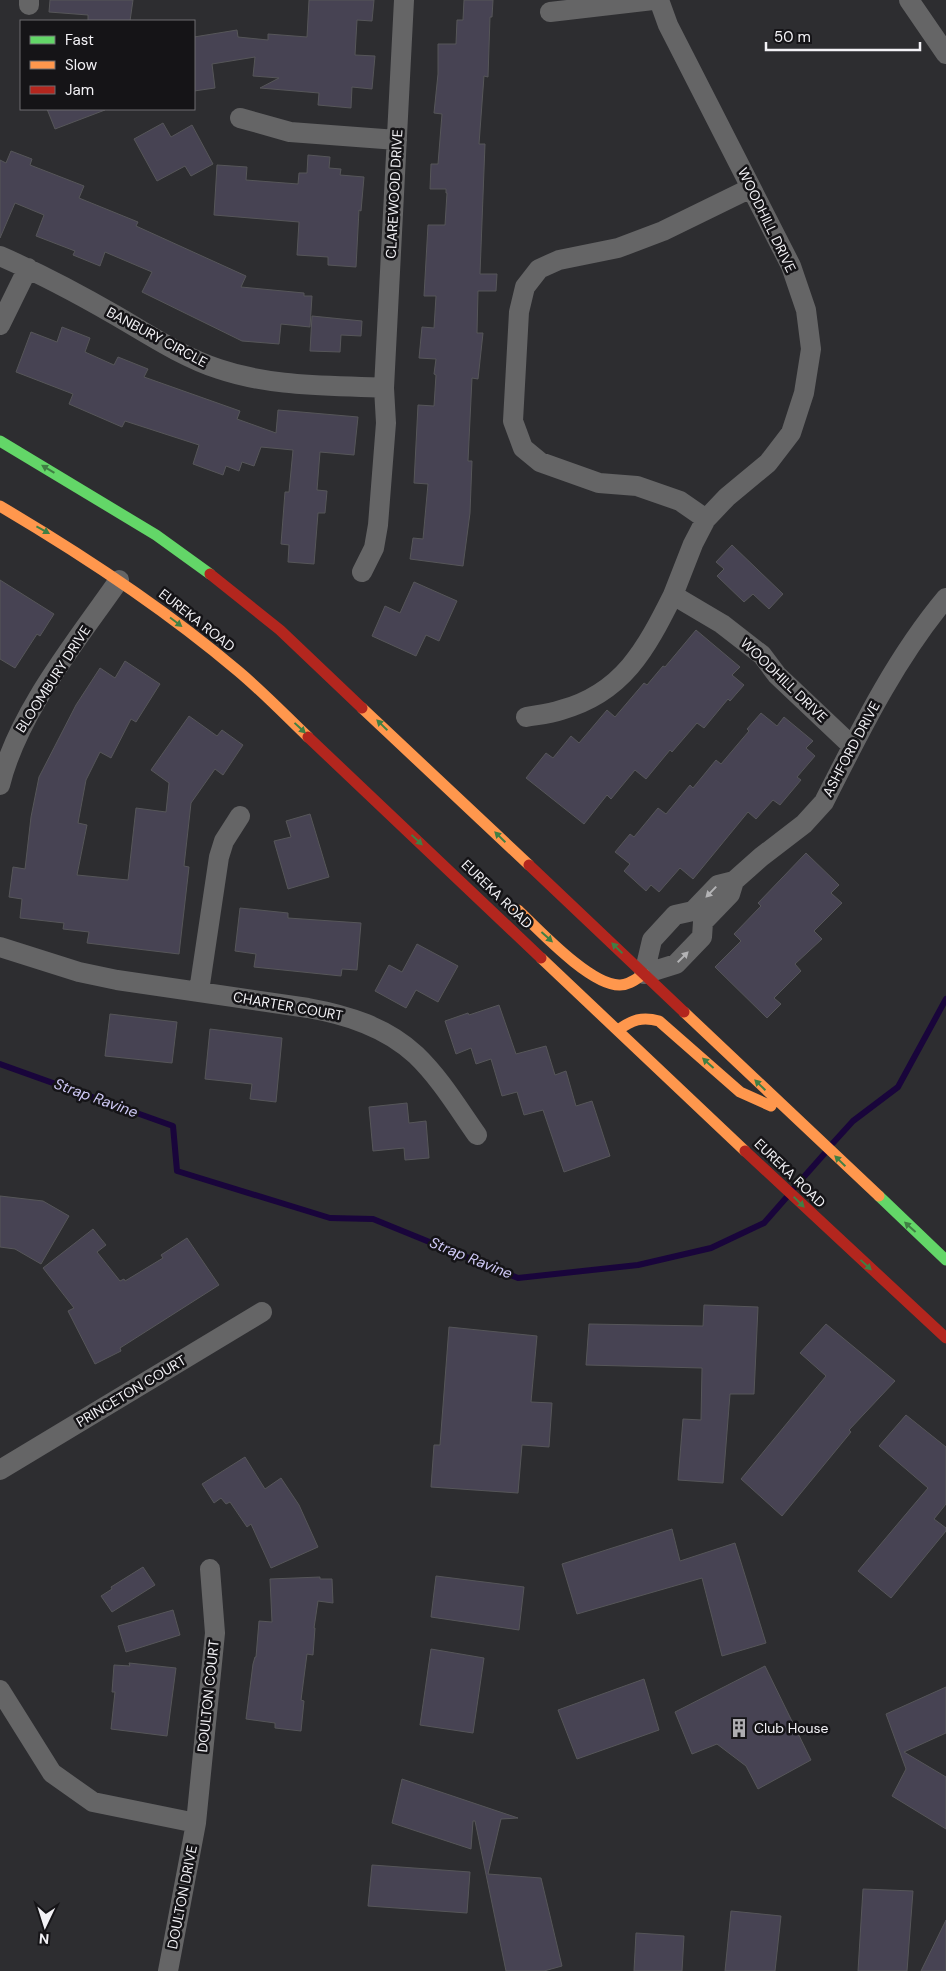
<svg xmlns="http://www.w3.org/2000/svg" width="946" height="1971" font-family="'DM Sans',sans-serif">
  <rect width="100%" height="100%" fill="#2d2d30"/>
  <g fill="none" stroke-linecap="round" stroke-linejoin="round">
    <path stroke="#19053b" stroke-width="6" d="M0,1064L173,1126L177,1171L330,1218L373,1219L518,1278L638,1265L711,1248L764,1223L786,1198
      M833,1143L853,1121L898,1087L946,999
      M794,1188L825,1153"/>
  </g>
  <path fill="#474353" stroke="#565659" d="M50,0H133L130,21H88V15L49,12Z
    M309,0H374L372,21L357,20L355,55L375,56L372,89L352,87L351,108L318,105L319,93L260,88L279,78L253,76L255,57L212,64L215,88L194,91V37L237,30L238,37L268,40V34L307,37Z
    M464,0H493L492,17H490L488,77L484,76L479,144H485L480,274H497L496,291H478L477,333H483L478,379L472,378L468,461H472L470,513L463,566L410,559L413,538L423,539L428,484L414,483L418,405L434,406L436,375L434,374L436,359L419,358L422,327L434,328L436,296H424L428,225H445L447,193H446V189H430L431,164H438L442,114L434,113L438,74V44H456L457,20H463Z
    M47,109H104L105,110L55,129Z
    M163,123L171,137L192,125L213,164L191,176L185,166L157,181L134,139Z
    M11,151L32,159L30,165L84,186L79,198L138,222L136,226L246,276L241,287L304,293V296H312L310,327L281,324L279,344L242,341L142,292L152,272L105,252L100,266L73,255L75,251L36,236L44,215L15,203L0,238V160L6,163Z
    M308,155L330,157L329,168L341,169L340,175L364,177L361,211L359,210L356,267L328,265V257L297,255L299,222L214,215L217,165L247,167L246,180L298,184L299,173H307Z
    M312,316L362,321L361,336L341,335L340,352L310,351Z
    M62,327L90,338L85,352L114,365L118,357L148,369L144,377L240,411L237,419L276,433L278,410L358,417L354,455L320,452L317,490L327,491L325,513H318L314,564L288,562L289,545L281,544L285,492H289L293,450L261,447L254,466L242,462L239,471L226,466L223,475L193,464L199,445L125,421L122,427L69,404L73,394L16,372L31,332L57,342Z
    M732,545L783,594L769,609L753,594L744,602L717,576L724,569L716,562Z
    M0,580L54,614L40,636L37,634L15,668L0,659Z
    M414,582L457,601L439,641L426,635L416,656L372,636L385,606L400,613Z
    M696,630L740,667L732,675L744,685L730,701L728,699L704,728L697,723L672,752L670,750L646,779L635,770L611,799L607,795L584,824L526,778L546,753L553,758L571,736L579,743L607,710L615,717L644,683L647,685L663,666L665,667Z
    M125,661L160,684L136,722L131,719L111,758L100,752L86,780L78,823L87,825L77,875L128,880L136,808L166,812L169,783L151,770L189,716L217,736L222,730L243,745L223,775L215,769L191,803L184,866L189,867L179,954L87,943L89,932L63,929L64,923L20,918L22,899L9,897L13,867L25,869L31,817L39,777L76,705L100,668L115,678Z
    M761,713L777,726L784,717L813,741L806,748L815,756L797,777L801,780L780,805L773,800L756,819L748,812L693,879L680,868L659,892L651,885L646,891L624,871L630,864L615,852L630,834L634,837L658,808L666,814L690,785L693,788L716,760L721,764L749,731L747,729Z
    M310,814L329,877L288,889L274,841L291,837L286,821Z
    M806,853L839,885L831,893L842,903L814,931L822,939L795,964L801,971L774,998L781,1004L767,1018L715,967L741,941L734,934L761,906L758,903Z
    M240,908L288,913V918L361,923L357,970L342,969L341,976L254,967L256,954L235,951Z
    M417,944L458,966L438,1002L416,990L406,1008L375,991L389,965L402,972Z
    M499,1005L516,1054L546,1046L555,1075L566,1071L576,1106L592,1101L610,1156L564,1172L543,1110L524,1115L517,1092L502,1096L491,1059L476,1064L471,1048L456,1054L445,1021L468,1013L469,1015Z
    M110,1014L177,1022L172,1063L105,1056Z
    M210,1029L282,1038L276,1102L250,1099L252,1084L205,1079Z
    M407,1103L409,1123L426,1121L429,1158L405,1160L404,1148L373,1151L369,1107Z
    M0,1196L43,1201L69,1216L41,1264L15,1249L0,1247Z
    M93,1229L106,1245L97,1252L120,1281L124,1279L125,1281L163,1258L161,1255L187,1238L219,1285L120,1348L121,1351L95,1364L68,1311L74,1308L43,1268Z
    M704,1305L758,1307L754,1394H730L723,1483L678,1480L683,1419L701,1420L702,1368L586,1365L589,1324L703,1326Z
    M826,1324L895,1381L849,1430L851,1432L782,1516L741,1479L826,1376L800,1353Z
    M449,1327L537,1336L531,1402L552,1403L549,1447L522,1445L518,1493L431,1487L434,1445H440Z
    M906,1415L946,1447V1504L934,1519L946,1528V1531L891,1598L858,1571L928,1488L879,1446Z
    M245,1457L265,1489L281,1478L299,1505L318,1547L271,1568L251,1524L247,1527L230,1502L226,1504L221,1498L214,1503L202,1484Z
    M672,1529L680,1561L735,1543L766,1643L722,1656L702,1578L577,1614L562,1564Z
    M143,1567L155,1585L112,1612L101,1596L112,1589L111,1587Z
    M436,1576L524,1587L519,1630L431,1617Z
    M320,1577V1579H332L333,1603L318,1601L314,1628H315L313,1655L307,1654L301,1700L304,1701L301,1731L275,1728V1723L246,1719L253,1664L255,1657H256L259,1621L272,1622L270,1579Z
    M173,1610L180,1635L126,1652L118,1626Z
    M431,1649L484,1658L473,1733L420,1725Z
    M129,1663L176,1668L167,1736L111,1729L115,1692H112L114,1665L130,1666Z
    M765,1666L811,1760L758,1789L746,1766L717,1744L692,1754L675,1712Z
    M644,1679L659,1730L577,1759L558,1710Z
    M946,1687V1733L904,1752L946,1777V1829L892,1796L906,1769L886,1714Z
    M402,1779L518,1818L501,1819L488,1874L541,1878L562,1966L544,1971H506L475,1821H473L471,1849L392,1823Z
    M372,1865L470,1872L467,1913L368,1906Z
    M863,1889L913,1891L907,1971H858Z
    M731,1911L781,1916L775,1971H725Z
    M946,1920V1971H921Z
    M636,1933L684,1936L682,1971H634Z"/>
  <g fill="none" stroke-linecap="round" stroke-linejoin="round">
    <path stroke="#656566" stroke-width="20" d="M29,0V5
      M659,0L668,25L791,266L806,310L811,349L804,393L791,433L768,463L727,497L706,519L693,544L673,595L722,624L762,655L777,675L852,746
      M909,0L946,54
      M550,12L653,0
      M240,118L290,132L397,140
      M0,256C39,273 77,293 115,315C148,334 182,357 219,369C272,387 329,385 384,388
      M0,325L28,268
      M706,519L680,501L637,486L599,483L540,462L523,448L513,421L519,312L525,287L539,269L559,260L618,248L663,231L751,188
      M362,572L374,548L378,525L386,423L384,388L404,0
      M526,717C537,715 550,714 561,710C623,693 646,649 673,595
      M0,785C18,712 76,642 119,580
      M0,947L79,972L117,980L308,1008C347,1015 386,1027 416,1055C440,1078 458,1108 477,1135
      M644,974L652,940L675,915L693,911L718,885L734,881L761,857L804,824L824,802C860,731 895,659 946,598
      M644,974L676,964L702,937L703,922L730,894L734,881
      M199,991L219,857L224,841L240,816
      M0,1470L262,1312
      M0,1690L52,1773L93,1802L196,1823
      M168,1971L196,1823L215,1633L210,1569"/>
    <path stroke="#63d668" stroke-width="11" d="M0,441L156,535L210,574
      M879,1196L946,1260"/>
    <path stroke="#ff974d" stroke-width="11" d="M0,506C83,555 165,609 238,671C263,692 285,715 308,737
      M362,708L529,865
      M518,910C539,930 591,986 620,985C629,985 636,979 644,974
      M541,958L745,1151
      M684,1012L879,1196
      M618,1030C632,1020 642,1016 659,1021L740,1092L771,1106"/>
    <path stroke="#b3261e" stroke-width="11" d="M210,574L280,630L362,708
      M308,737L541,958
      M529,865L684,1012
      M745,1151L946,1338"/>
  </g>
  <defs><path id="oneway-solid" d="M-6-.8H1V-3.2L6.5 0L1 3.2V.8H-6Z" transform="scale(1.25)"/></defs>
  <g fill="#407f44">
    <use href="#oneway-solid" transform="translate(48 469) rotate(-149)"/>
    <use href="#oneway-solid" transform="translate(43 530) rotate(29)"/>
    <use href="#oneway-solid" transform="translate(176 622) rotate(37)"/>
    <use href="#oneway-solid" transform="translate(382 725) rotate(-136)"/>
    <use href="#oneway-solid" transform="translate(300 728) rotate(43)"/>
    <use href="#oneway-solid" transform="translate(500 837) rotate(-136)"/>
    <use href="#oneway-solid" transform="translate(417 840) rotate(43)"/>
    <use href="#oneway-solid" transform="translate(547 937) rotate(42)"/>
    <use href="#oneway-solid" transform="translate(617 948) rotate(-136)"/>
    <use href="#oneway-solid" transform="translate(708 1063) rotate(-138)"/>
    <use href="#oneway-solid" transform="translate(760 1085) rotate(-136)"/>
    <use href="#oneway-solid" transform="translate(840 1161) rotate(-136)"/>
    <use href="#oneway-solid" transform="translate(799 1202) rotate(44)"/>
    <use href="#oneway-solid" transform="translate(910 1227) rotate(-138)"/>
    <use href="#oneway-solid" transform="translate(866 1265) rotate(43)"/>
  </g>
  <g fill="#b3b3b5">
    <use href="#oneway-solid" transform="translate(711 892) rotate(134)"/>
    <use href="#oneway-solid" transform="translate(683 957) rotate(-45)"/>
  </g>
  <defs>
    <g id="building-bare" transform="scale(1.5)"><path d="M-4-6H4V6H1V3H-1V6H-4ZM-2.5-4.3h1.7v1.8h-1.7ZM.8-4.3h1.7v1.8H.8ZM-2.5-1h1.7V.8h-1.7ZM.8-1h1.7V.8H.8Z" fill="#aeadb1" stroke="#151417" stroke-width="2.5" paint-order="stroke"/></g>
  </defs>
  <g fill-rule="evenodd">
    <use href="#building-bare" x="739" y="1728"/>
  </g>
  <g text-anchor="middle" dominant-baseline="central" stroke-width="5" stroke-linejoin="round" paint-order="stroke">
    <g font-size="14" fill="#f3f2f6" stroke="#151417">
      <text transform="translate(394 194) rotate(-87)">CLAREWOOD DRIVE</text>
      <text transform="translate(767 220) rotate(64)">WOODHILL DRIVE</text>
      <text transform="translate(157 337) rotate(28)">BANBURY CIRCLE</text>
      <text transform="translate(197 620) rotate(38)">EUREKA ROAD</text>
      <text transform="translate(53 679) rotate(-57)">BLOOMBURY DRIVE</text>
      <text transform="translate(784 680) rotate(44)">WOODHILL DRIVE</text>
      <text transform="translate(851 749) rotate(-62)">ASHFORD DRIVE</text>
      <text transform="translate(497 894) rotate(44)">EUREKA ROAD</text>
      <text transform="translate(288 1006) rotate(10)">CHARTER COURT</text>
      <text transform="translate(790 1173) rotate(44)">EUREKA ROAD</text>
      <text transform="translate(131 1391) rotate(-31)">PRINCETON COURT</text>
      <text transform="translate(208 1696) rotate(-84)">DOULTON COURT</text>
      <text transform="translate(182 1897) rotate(-79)">DOULTON DRIVE</text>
    </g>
    <g font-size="14" fill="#f3f2f6" stroke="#151417" text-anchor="start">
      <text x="754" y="1728">Club House</text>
    </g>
    <g font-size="15" font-style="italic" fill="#cfc9f6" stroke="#151417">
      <text transform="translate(96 1098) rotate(20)">Strap Ravine</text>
      <text transform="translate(471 1258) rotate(22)">Strap Ravine</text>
    </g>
  </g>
  <rect x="20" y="20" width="175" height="90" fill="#151417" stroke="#6e6d70"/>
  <rect x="30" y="36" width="25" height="8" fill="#63d668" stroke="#6e6d70"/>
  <text x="65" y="45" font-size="15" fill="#f3f2f6">Fast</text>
  <rect x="30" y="61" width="25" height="8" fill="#ff974d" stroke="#6e6d70"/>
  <text x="65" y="70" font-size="15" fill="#f3f2f6">Slow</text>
  <rect x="30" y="86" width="25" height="8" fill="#b3261e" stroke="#6e6d70"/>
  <text x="65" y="95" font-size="15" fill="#f3f2f6">Jam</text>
  <g transform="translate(45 1926) rotate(184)" stroke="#151417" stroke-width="4" paint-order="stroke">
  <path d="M0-4L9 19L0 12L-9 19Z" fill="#f3f2f6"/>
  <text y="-8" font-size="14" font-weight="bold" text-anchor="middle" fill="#f3f2f6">N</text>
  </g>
  <path d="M766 42v8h154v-8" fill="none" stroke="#f3f2f6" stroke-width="2.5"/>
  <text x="774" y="42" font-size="15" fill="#f3f2f6" stroke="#151417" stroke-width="4" paint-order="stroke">50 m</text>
</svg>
